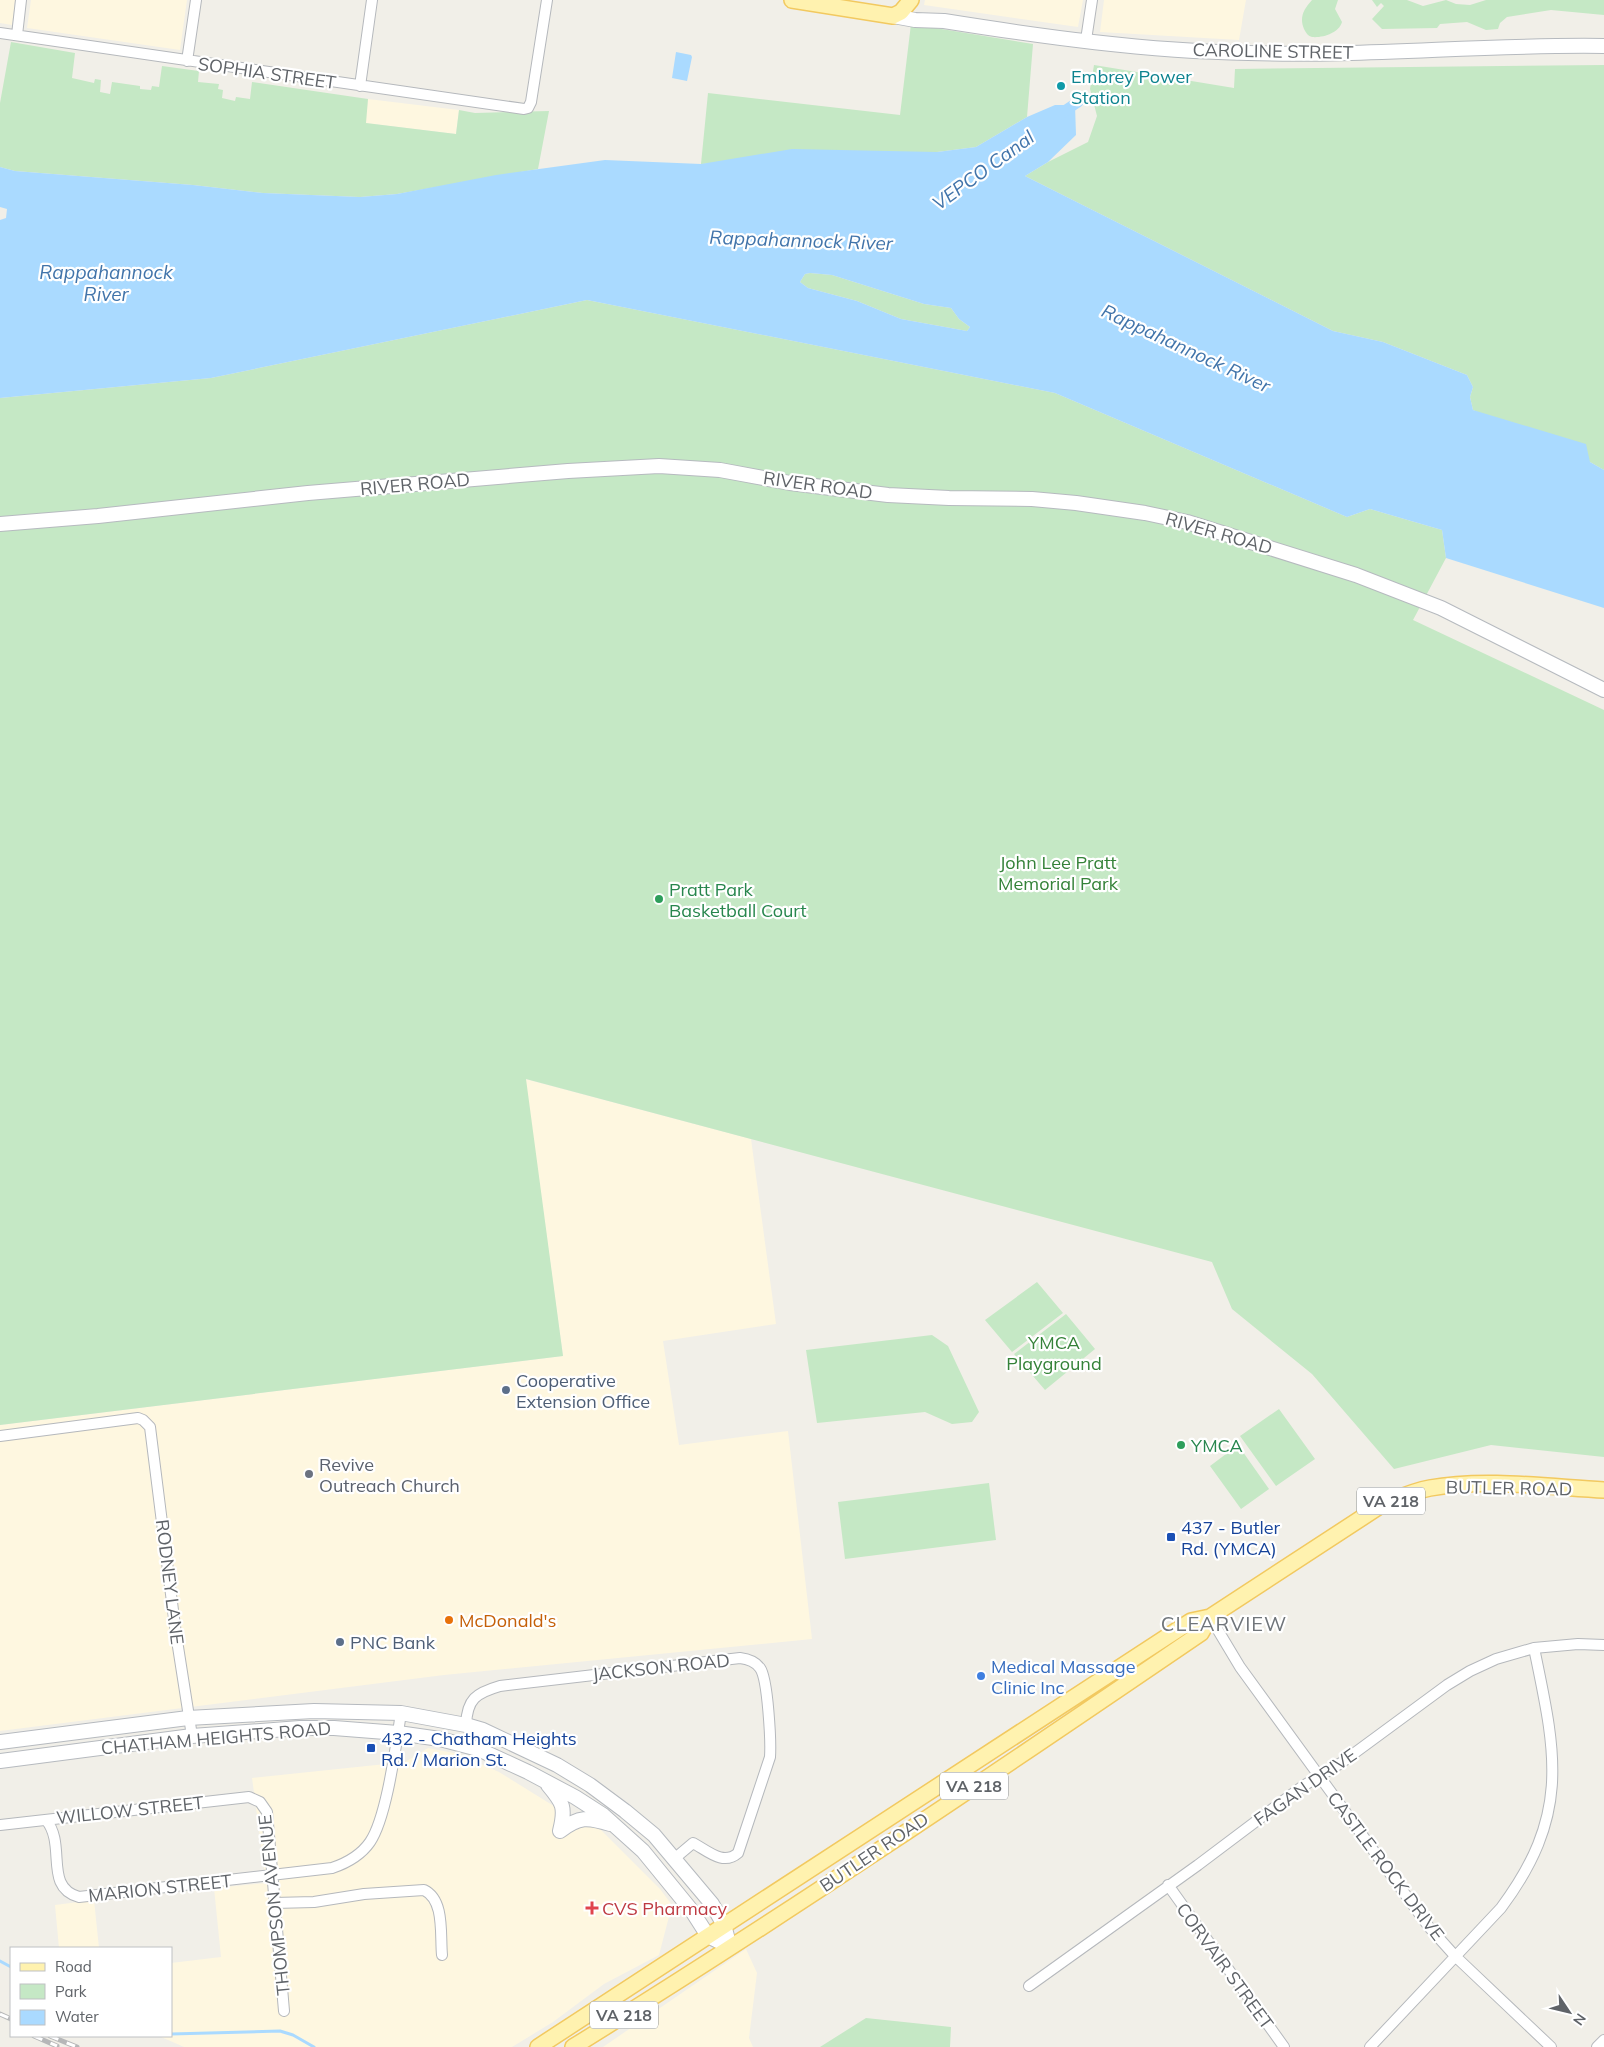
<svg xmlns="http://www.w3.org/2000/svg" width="1604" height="2047" font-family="Mulish,sans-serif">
  <rect width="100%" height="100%" fill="#f1efe8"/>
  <path fill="#fef7e0" d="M0,0H15L12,25L0,23Z
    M31,0H187L180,50L27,28Z
    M925,0H1083L1078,27L924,5Z
    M1104,0H1246L1239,40L1100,32Z
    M368,99L459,110L456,134L365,123Z
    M525,1079L751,1139L776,1324L663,1341L679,1445L788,1431L812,1639L444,1675L0,1731V1425L563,1356Z
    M428,1748L459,1754L499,1772L586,1826L598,1827L660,1889L672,1905L659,1955L604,1984L553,2022L512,2047H184L159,2036H171V1963L221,1957L214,1888L266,1883L252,1778L405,1762Z
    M94,1900L99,1948H59L55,1905Z
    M746,1949L757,1973L749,2038L753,2047H603Z"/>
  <path fill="#c5e8c5" d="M1312,0H1338L1335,9L1342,22C1339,33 1323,38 1312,37C1308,36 1306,33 1304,29C1299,17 1304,9 1312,0Z
    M1372,0H1407L1423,6L1446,0L1456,4L1470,5L1486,0H1604V15L1551,10L1507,17L1500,23L1498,29L1486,30L1467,22L1440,24L1437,28L1382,29L1372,19L1384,6L1381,3L1377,7Z
    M911,24L1033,44L1027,117L976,147L937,152L701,164L708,93L900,115Z
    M11,42L75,53L72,78L94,83L95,79L101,80L100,92L110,94L112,82L140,86V89L151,90L152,86L159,87L162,66L199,71L198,82L219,84L218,89L223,90L222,98L235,101L236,97L250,99L252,82L368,99L366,123L456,134L459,110L475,113L549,111L538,169L397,194L360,197L263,193L193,185L15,171L0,167V103Z
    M1094,65L1234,88L1235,69L1604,65V470L1590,462L1473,410L1470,397L1473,387L1467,375L1383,342L1333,331L1025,176L1048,162L1088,142L1097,116L1090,89Z
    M810,273L832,275L924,304L951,308L959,319L970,327L967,331L901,319L857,301L808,288L800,282L805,274Z
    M587,300L1055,393L1347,517L1370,509L1442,530L1446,558L1413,620L1604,710V1457L1491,1445L1394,1469L1312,1374L1232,1309L1212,1262L526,1079L563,1356L0,1425V398L211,378Z
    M1037,1282L1063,1313L1012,1352L985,1320Z
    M1066,1314L1095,1349L1045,1390L1014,1354Z
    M932,1335L948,1346L979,1412L972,1422L952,1424L925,1412L817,1423L806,1350Z
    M1279,1409L1315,1459L1276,1486L1240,1436Z
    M1238,1445L1269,1489L1241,1509L1210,1466Z
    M989,1483L996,1540L845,1559L838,1502Z
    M866,2018L951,2027L950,2047H820Z"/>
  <path fill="#aadaff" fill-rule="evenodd" d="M676,52L691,55L692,57L687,81L672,78Z
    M1055,105H1075L1076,135L1048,162L1025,176L1333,331L1383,342L1467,375L1473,387L1470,397L1473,410L1586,444L1590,462L1604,470V608L1446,558L1442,530L1370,509L1347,517L1055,393L587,300L211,378L0,398V220L6,218L7,209L0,207V167L15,171L193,185L263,193L360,197L397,194L496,175L605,160L701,164L792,149L937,152L976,147L1027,117ZM810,273L832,275L924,304L951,308L959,319L970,327L967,331L901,319L857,301L808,288L800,282L805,274Z"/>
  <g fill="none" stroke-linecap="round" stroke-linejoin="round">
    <path stroke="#aadaff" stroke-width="3" d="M0,1961L11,1967
      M171,2034L280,2031L293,2035L314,2047"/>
    <path stroke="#aadaff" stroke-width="11" d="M1060,114L1078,102"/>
    <g stroke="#b5b8bc" stroke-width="12">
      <path id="street" d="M0,33L524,109L528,108L531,102L547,0
        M17,35L21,0
        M1086,40L1092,0
        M187,61L196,0
        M360,86L372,0
        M0,1436L138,1418L143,1420L150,1427L176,1634L192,1736
        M1210,1617L1240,1667L1429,1927L1455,1956L1551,2047
        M466,1725C467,1699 476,1693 500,1686L740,1658C748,1659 755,1661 760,1668C768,1679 771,1742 770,1757L738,1853C723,1866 708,1851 693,1843L674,1859
        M46,1820C67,1845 43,1887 79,1897L332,1868C347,1863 361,1855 370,1842C387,1817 396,1744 401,1713
        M0,1825L249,1797L260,1802L267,1812L284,2011
        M1168,1885L1284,2047
        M274,1903L314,1902L364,1894L424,1890C445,1900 440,1935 442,1955
        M1029,1986L1198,1865L1303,1786L1341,1763L1447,1685L1470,1671L1496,1659L1534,1648L1578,1644L1604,1645
        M1370,2047L1501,1908C1571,1814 1556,1754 1534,1648
        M1597,2047L1604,2040"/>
    </g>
    <g stroke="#b6babf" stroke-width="16">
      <path id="secondary" d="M893,16L915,20L944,21C1044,37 1146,51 1248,53C1367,57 1485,44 1604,46
        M0,524L98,516L308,493L568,471L659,466L720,470L790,483L888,495L949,498L1032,499L1076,503L1145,513L1187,522L1356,575L1441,608L1604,690
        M0,1742L188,1718L314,1711L401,1713L466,1725L483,1730L557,1765L590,1785L625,1811L654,1835L712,1904L724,1925L730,1947
        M0,1761L192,1736L300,1728H334L398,1733L440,1739L478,1749L528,1772L575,1797L603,1815L643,1851L692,1911L708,1936L730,1947
        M548,1785C563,1803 566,1807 560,1831
        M560,1831C579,1816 588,1817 610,1824"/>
    </g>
    <g stroke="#f2c960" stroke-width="18">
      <path id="primary" d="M792,0L893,16L901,12L911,0
        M538,2047C755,1904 974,1764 1191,1621L1210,1617L1383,1504C1398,1498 1413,1491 1430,1488C1483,1478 1550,1487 1604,1490
        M573,2047C786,1915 994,1774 1201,1633L1210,1617"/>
    </g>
    <use href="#street" stroke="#fff" stroke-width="10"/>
    <use href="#secondary" stroke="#fff" stroke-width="14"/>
    <use href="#primary" stroke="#fff2af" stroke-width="15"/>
    <g stroke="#b6b7b8" stroke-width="5">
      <path id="rail" d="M0,2014L11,2019
        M34,2036L57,2046
        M50,2036L77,2047"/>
    </g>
    <use href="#rail" stroke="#fff" stroke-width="3" stroke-dasharray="9" stroke-linecap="butt"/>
  </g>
  <circle fill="#0f9aa8" stroke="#fff" stroke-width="2" cx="1061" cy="86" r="5"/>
  <g fill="#2e9e5b" stroke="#fff" stroke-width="2">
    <circle cx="659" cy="899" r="5"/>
    <circle cx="1181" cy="1445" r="5"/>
  </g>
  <g fill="#5c6f8a" stroke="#fff" stroke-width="2">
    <circle cx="506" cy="1390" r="5"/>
    <circle cx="340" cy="1642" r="5"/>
  </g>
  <circle fill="#6b7280" stroke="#fff" stroke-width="2" cx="309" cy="1474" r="5"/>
  <g fill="#1a4fb4" stroke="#fff" stroke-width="2">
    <rect x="1166" y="1532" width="10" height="10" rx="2.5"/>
    <rect x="366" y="1743" width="10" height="10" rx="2.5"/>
  </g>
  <circle fill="#e8710a" stroke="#fff" stroke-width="2" cx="449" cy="1620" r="5"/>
  <circle fill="#3f7fe0" stroke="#fff" stroke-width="2" cx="981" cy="1676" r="5"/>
  <path fill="#e0444e" stroke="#fff" stroke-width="2" d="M589.5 1900.5h5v5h5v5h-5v5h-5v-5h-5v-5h5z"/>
  <g text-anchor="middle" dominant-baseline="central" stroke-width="4.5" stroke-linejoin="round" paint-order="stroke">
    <g fill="#fff" stroke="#8f9295" stroke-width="1">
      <rect x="1357" y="1487.5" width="68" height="27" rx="4"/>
      <rect x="940" y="1772.5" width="68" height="27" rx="4"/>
      <rect x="590" y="2001.5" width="68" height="27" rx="4"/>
    </g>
    <g font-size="16" font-weight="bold" fill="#5f6368">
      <text x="1391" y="1501">VA 218</text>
      <text x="974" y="1786">VA 218</text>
      <text x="624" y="2015">VA 218</text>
    </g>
    <g font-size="18" fill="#5f6368" stroke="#fff">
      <text transform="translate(1273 51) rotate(1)">CAROLINE STREET</text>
      <text transform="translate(267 73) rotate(8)">SOPHIA STREET</text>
      <text transform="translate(415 484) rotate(-5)">RIVER ROAD</text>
      <text transform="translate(818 485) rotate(8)">RIVER ROAD</text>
      <text transform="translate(1219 533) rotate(16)">RIVER ROAD</text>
      <text transform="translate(1509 1488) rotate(1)">BUTLER ROAD</text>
      <text transform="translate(170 1582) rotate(83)">RODNEY LANE</text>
      <text transform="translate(661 1667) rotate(-6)">JACKSON ROAD</text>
      <text transform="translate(216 1738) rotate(-5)">CHATHAM HEIGHTS ROAD</text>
      <text transform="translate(1305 1787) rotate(-35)">FAGAN DRIVE</text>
      <text transform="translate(130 1810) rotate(-6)">WILLOW STREET</text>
      <text transform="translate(874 1852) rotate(-34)">BUTLER ROAD</text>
      <text transform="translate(1386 1866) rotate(53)">CASTLE ROCK DRIVE</text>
      <text transform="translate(160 1888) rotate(-6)">MARION STREET</text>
      <text transform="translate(274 1905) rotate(-96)">THOMPSON AVENUE</text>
      <text transform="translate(1225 1966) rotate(54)">CORVAIR STREET</text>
    </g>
    <g font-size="18" fill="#0d838f" stroke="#fff" text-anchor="start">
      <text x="1071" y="76">Embrey Power<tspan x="1071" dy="21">Station</tspan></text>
    </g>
    <g font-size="18" fill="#348238" stroke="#fff">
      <text x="1058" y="862">John Lee Pratt<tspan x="1058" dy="21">Memorial Park</tspan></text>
      <text x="1054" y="1342">YMCA<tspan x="1054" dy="21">Playground</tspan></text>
    </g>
    <g font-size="18" fill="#27864d" stroke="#fff" text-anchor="start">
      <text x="669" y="889">Pratt Park<tspan x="669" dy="21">Basketball Court</tspan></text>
      <text x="1191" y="1445">YMCA</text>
    </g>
    <g font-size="18" fill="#4e5e75" stroke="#fff" text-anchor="start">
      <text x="516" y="1380">Cooperative<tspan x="516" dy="21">Extension Office</tspan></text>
      <text x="350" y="1642">PNC Bank</text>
    </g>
    <g font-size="18" fill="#5b616d" stroke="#fff" text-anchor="start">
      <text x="319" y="1464">Revive<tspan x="319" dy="21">Outreach Church</tspan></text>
    </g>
    <g font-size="18" fill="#164399" stroke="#fff" text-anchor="start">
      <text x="1181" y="1527">437 - Butler<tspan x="1181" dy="21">Rd. (YMCA)</tspan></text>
      <text x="381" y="1738">432 - Chatham Heights<tspan x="381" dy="21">Rd. / Marion St.</tspan></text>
    </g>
    <g font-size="18" fill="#c56008" stroke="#fff" text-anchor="start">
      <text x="459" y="1620">McDonald's</text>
    </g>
    <g font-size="18" fill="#366cbe" stroke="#fff" text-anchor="start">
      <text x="991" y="1666">Medical Massage<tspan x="991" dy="21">Clinic Inc</tspan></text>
    </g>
    <g font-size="18" fill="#be3a42" stroke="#fff" text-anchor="start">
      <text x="602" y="1908">CVS Pharmacy</text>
    </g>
    <g font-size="19" font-style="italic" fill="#4174aa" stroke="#fff">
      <text transform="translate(983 170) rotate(-36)">VEPCO Canal</text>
      <text transform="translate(801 240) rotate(2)">Rappahannock River</text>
      <text x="106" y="272">Rappahannock<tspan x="106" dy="22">River</tspan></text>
      <text transform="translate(1186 348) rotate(25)">Rappahannock River</text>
    </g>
    <g font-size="20" letter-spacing="1" fill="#70757a" stroke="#fff">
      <text x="1224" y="1623">CLEARVIEW</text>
    </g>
  </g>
  <rect x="10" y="1947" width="162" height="90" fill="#ffffff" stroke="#bfc1c3"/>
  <rect x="20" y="1963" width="25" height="8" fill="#fff2af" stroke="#bfc1c3"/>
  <text x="55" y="1972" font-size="15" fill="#5f6368">Road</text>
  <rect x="20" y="1984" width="25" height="15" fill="#c5e8c5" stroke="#bfc1c3"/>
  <text x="55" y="1997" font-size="15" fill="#5f6368">Park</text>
  <rect x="20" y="2010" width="25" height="15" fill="#aadaff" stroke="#bfc1c3"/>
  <text x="55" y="2022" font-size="15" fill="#5f6368">Water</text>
  <g transform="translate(1569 2012) rotate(125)" stroke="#ffffff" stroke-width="4" paint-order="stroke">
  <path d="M0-4L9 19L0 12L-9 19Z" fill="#5f6368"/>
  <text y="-8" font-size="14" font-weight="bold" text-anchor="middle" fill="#5f6368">N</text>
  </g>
</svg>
